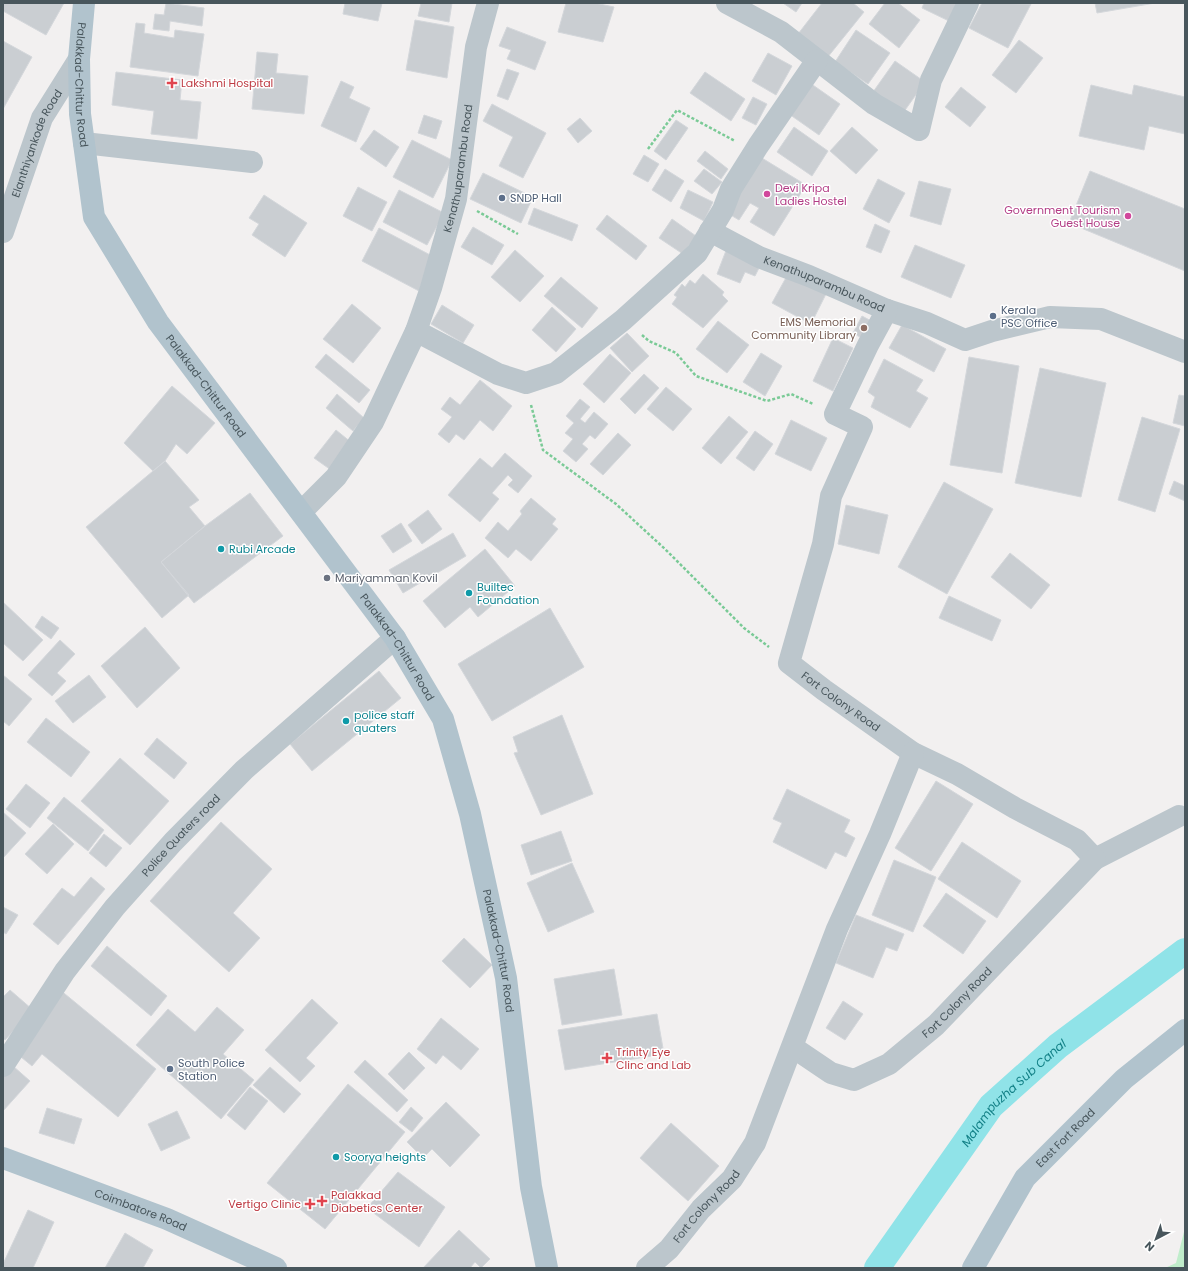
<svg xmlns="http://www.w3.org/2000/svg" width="1188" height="1271" font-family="Poppins,sans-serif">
  <rect width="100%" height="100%" fill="#f2f0f0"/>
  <path fill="#c0edcb" d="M1185,1228V1268H1165L1176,1263Z"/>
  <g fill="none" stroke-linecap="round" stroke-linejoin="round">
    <path stroke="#90e3e8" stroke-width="26" id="s1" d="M877,1268L991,1106L1058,1046L1185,951"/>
  </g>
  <path fill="#caced2" stroke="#d4d7db" d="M3,3H64L46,35L3,11Z
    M166,3L204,8L202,26L170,21L169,31L153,29L155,14L164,15Z
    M345,3H382L378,21L343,14Z
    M421,3H452L449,22L418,16Z
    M566,3H595L614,7L603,42L558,32Z
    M783,3H802L796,12Z
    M822,3H853L864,12L827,58L798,34Z
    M885,3H898L920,20L899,48L869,24Z
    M924,3H956L951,22L922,8Z
    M982,3L1031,4L1008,48L969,28Z
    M1095,3H1155L1097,13Z
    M415,20L454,27L447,78L406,70Z
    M136,23L145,24L144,33L174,38L175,30L204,34L198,76L130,67Z
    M507,27L546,42L535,70L507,59L511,50L499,46Z
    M856,30L890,53L868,84L835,62Z
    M1019,40L1043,58L1016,93L992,75Z
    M3,41L32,57L3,109Z
    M257,52L278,54L276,73L308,76L304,114L252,109Z
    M768,53L792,66L776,95L752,81Z
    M895,61L925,82L903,113L873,92Z
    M507,69L519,73L508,100L497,96Z
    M116,72L182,80L180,100L201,102L197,139L151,134L154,111L112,105Z
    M705,72L745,99L731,121L690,93Z
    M341,81L354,87L349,98L370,108L356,142L321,126Z
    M810,83L840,104L819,135L789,114Z
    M1091,85L1132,95L1134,85L1185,97V134L1149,126L1144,150L1079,136Z
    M961,87L986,107L970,127L945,107Z
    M753,97L767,104L756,125L742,118Z
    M492,104L546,133L523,178L499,166L513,137L483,121Z
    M424,115L442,121L436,139L418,133Z
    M580,118L592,131L578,143L567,129Z
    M676,120L688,128L666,160L654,151Z
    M794,127L828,151L812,176L777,152Z
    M852,127L878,150L856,174L830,151Z
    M374,130L399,147L386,167L360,149Z
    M412,140L452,160L433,198L393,177Z
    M705,151L728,169L721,179L697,161Z
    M644,155L659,164L648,182L633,174Z
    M757,155L806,185L774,236L750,222L759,208L750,203L739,220L724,211Z
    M665,169L684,181L671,202L652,190Z
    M704,169L722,182L712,194L694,181Z
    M1090,171L1185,209V271L1069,223Z
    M483,173L533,197L521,223L470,199Z
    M878,179L905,193L889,223L863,209Z
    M919,181L951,189L941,225L910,216Z
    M358,187L387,202L372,231L343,216Z
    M399,190L444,213L427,245L383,222Z
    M688,190L713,202L704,221L680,208Z
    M264,195L307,223L285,257L252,235L259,224L249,218Z
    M534,208L578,225L572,241L528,224Z
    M607,215L647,246L636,260L596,229Z
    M672,219L696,236L683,254L659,238Z
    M875,224L890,231L881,253L866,247Z
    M473,227L504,245L492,265L461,247Z
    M379,228L436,258L419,291L362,261Z
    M915,245L965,265L951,298L901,277Z
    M727,248L762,262L755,276L745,272L740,283L717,274Z
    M515,250L544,276L520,302L491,277Z
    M703,274L724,292L722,295L728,301L703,328L672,304L677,297L674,295L682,284L685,287L690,280L695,284Z
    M788,274L826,294L811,324L772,303Z
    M561,277L598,308L582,328L544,296Z
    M352,304L381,328L353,363L323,339Z
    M442,305L474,325L463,343L431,324Z
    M552,307L576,329L556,352L532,330Z
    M862,316L875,323L865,340L853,333Z
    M718,321L749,345L727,373L696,349Z
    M902,325L946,349L934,372L889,348Z
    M627,333L649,356L632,372L610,348Z
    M833,338L853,348L833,391L813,381Z
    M761,353L782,366L765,396L743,382Z
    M326,354L370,390L359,403L315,367Z
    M610,354L631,373L604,403L583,384Z
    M969,357L1019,366L1002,473L950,465Z
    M884,359L923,380L916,391L928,398L910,428L871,407L875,397L868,392Z
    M1040,368L1106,383L1081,497L1015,483Z
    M644,374L659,388L635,414L620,399Z
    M480,380L512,406L493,431L480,420L464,440L456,434L449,443L438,434L452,417L441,409L450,397L460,405Z
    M172,386L215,423L187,454L176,444L165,461L153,471L124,443Z
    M666,387L692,409L673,431L647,409Z
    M337,394L364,418L353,431L326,408Z
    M1179,395L1185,396V426L1173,423Z
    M580,399L590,407L580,419L585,423L594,412L608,424L595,439L590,435L582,444L588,449L576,462L563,451L573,439L565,433L574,423L566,416Z
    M729,416L748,432L721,464L702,448Z
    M1142,417L1180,429L1155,512L1118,500Z
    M791,420L827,438L811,471L775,454Z
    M336,430L352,443L331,470L314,458Z
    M755,431L773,444L754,471L736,458Z
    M618,433L631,445L603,475L590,464Z
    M505,453L532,476L518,493L508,485L513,480L508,475L492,493L499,499L480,522L448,495L480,458L492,468Z
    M165,461L199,500L189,507L205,526L161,562L189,595L162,618L86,527Z
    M1174,481L1185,486V501L1169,494Z
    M944,482L993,509L947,594L898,567Z
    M250,493L283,536L194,603L161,562L205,526Z
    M531,498L556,519L552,524L558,529L531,561L516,549L508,558L485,538L498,522L508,531L522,514L520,511Z
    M846,505L888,515L879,554L838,544Z
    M428,510L442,529L422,544L408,525Z
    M401,523L412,541L393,553L381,536Z
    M453,533L466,556L403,593L389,570Z
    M485,549L515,586L478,617L470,607L445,628L423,601Z
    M1010,553L1050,585L1031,609L991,577Z
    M949,596L1001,620L992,641L939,618Z
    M3,602L43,640L23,661L3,643Z
    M550,608L584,667L492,721L458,664Z
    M42,616L59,628L51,639L35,627Z
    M145,627L180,668L137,708L101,666Z
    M60,640L75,654L57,673L66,681L52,696L28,675Z
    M379,671L401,698L312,771L290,744Z
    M3,675L32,699L9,726L3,721Z
    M89,675L106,697L73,723L55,701Z
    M562,715L593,794L541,815L514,753L518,752L513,737Z
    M46,718L90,752L71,777L27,742Z
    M157,738L187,763L174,779L144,754Z
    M120,758L169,801L130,845L81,801Z
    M936,781L973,804L931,871L895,848Z
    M26,784L50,803L30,828L6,809Z
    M787,789L850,820L844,832L855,838L846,857L835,852L826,869L773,842L782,823L773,819Z
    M64,797L104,830L88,851L47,818Z
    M3,812L26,833L3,858Z
    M221,822L272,869L233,913L260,938L229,972L150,901Z
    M53,824L74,844L47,874L25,854Z
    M561,831L572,861L531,875L521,845Z
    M104,834L122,848L106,867L89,853Z
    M962,842L1021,881L997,918L938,879Z
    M894,860L936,877L913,932L872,915Z
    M572,863L594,912L548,932L527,883Z
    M91,877L105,889L58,945L33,924L62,888L74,897Z
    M946,893L986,921L963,954L923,926Z
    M3,907L18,915L6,934L3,932Z
    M856,915L904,934L897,951L886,947L873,978L836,963Z
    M464,938L492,965L470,988L442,961Z
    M107,946L167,996L151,1016L91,966Z
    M614,969L622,1015L562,1025L554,979Z
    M59,989L156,1069L118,1117L42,1054L32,1066L10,1048Z
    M10,990L33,1010L5,1040L3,1038V997Z
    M312,999L338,1023L306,1058L315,1066L300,1082L265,1050Z
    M843,1001L863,1014L845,1040L826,1028Z
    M217,1007L244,1030L223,1054L254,1080L221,1119L136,1045L168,1009L195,1032Z
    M657,1014L664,1054L565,1070L558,1030Z
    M441,1018L479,1049L461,1070L443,1055L436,1064L417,1049Z
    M409,1052L425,1068L404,1090L388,1074Z
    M365,1060L408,1100L397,1112L354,1072Z
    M13,1066L30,1081L3,1111V1078Z
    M270,1067L301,1094L284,1113L253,1085Z
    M348,1084L405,1132L325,1229L267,1183Z
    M250,1087L268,1101L245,1130L227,1115Z
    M446,1102L480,1135L450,1167L432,1149L423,1158L407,1142Z
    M411,1107L423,1118L412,1132L399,1122Z
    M47,1108L82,1119L74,1144L39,1133Z
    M177,1111L190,1138L161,1151L148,1124Z
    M671,1123L719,1166L688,1201L640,1158Z
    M398,1172L445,1207L419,1247L367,1208Z
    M28,1210L54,1222L33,1268H3V1264Z
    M459,1230L490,1259L481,1268L475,1262L470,1268H423Z
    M125,1233L153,1250L143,1268H105Z"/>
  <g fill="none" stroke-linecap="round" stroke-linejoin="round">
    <path stroke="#7aca96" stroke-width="2.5" stroke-dasharray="3 2" stroke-linecap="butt" d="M648,149L677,110L735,141
      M477,211L518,234
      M642,335L649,341L676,353L696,376L767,401L791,394L813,404
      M531,405L543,450L616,504L665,549L744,628L769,647"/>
    <g stroke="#bcc6cc" stroke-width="22">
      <path d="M727,3L781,32L874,104L919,130L931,80L968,3"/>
      <path d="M84,143L252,162"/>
      <path id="s2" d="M710,231L759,257L809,276L887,310L927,323L965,340L992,331L1050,317L1101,319L1185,352"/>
      <path id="s3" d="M3,232L42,118L79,59"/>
      <path id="s4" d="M887,310L868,345L835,414L862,427L831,496L823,544L789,663L824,690L913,753L957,774L1015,808L1077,840L1095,859L1179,816"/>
      <path d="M416,331L498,374L526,383L556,373L623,320L697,253L723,210L731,189L758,146L817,60"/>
      <path id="s5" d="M301,512L336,477L373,422L416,331L431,288L456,199L476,47L488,3"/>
      <path id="s6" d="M794,1048L831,1073L854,1080L889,1064L936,1025L1095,859"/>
      <path id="s7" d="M3,1066L65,971L115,907L173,842L244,770L395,638"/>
      <path id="s8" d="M647,1268L669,1249L701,1209L732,1179L755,1143L837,929L880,834L913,753"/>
    </g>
    <g stroke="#b1c3cd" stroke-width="22">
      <path id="s9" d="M84,3L79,59L80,114L94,217L158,322L395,638L443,719L470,814L506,978L531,1187L547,1268"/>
      <path id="s10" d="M3,1158L167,1219L276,1268"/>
      <path id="s11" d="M973,1268L1025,1178L1124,1079L1185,1030"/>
    </g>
  </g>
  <g fill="#e0444e" stroke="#fff" stroke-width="1.5">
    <path d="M170 77h4v4h4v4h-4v4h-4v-4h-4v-4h4z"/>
    <path d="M605 1052h4v4h4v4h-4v4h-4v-4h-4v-4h4z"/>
    <path d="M320 1195h4v4h4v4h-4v4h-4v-4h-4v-4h4z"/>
    <path d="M308 1198h4v4h4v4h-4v4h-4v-4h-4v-4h4z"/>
  </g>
  <g fill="#d1479c" stroke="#fff" stroke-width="1.5">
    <circle cx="767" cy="194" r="4"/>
    <circle cx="1128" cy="216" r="4"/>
  </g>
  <g fill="#5c6f8a" stroke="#fff" stroke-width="1.5">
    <circle cx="502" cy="198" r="4"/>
    <circle cx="993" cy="316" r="4"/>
    <circle cx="170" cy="1069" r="4"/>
  </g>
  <circle fill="#8d6e63" stroke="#fff" stroke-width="1.5" cx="864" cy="328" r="4"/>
  <g fill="#0f9aa8" stroke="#fff" stroke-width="1.5">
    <circle cx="221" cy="549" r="4"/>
    <circle cx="469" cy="593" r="4"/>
    <circle cx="346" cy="721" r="4"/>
    <circle cx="336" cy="1157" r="4"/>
  </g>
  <circle fill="#6b7280" stroke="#fff" stroke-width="1.5" cx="327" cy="578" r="4"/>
  <g text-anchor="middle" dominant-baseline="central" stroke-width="3" stroke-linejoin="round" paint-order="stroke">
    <g font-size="11" fill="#be3a42" stroke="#fff" text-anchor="start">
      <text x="181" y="83">Lakshmi Hospital</text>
      <text x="616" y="1052">Trinity Eye<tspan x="616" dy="13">Clinc and Lab</tspan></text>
      <text x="331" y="1195">Palakkad<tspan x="331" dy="13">Diabetics Center</tspan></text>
      <text x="301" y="1204" text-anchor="end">Vertigo Clinic</text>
    </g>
    <g font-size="11" fill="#48565c" stroke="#fff">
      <text stroke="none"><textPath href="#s9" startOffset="82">Palakkad-Chittur Road</textPath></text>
      <text stroke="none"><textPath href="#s3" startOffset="95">Elanthiyankode Road</textPath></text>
      <text stroke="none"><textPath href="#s5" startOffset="385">Kenathuparambu Road</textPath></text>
      <text stroke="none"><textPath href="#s2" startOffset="126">Kenathuparambu Road</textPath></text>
      <text stroke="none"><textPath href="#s9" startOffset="418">Palakkad-Chittur Road</textPath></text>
      <text stroke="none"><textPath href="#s9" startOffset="742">Palakkad-Chittur Road</textPath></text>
      <text stroke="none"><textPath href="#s4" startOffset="459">Fort Colony Road</textPath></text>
      <text stroke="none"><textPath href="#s7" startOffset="292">Police Quaters road</textPath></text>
      <text stroke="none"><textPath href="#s9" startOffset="1066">Palakkad-Chittur Road</textPath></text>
      <text stroke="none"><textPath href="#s6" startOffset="199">Fort Colony Road</textPath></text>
      <text stroke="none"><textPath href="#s11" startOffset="161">East Fort Road</textPath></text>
      <text stroke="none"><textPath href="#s8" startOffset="86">Fort Colony Road</textPath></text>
      <text stroke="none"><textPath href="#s10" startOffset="147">Coimbatore Road</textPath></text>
    </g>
    <g font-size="11" fill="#b23c85" stroke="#fff" text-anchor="start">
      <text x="775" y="188">Devi Kripa<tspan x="775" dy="13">Ladies Hostel</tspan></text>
      <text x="1120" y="210" text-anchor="end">Government Tourism<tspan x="1120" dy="13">Guest House</tspan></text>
    </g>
    <g font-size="11" fill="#4e5e75" stroke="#fff" text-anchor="start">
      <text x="510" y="198">SNDP Hall</text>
      <text x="1001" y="310">Kerala<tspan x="1001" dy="13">PSC Office</tspan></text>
      <text x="178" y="1063">South Police<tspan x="178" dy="13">Station</tspan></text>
    </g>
    <g font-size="11" fill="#785e54" stroke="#fff" text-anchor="end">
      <text x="856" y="322">EMS Memorial<tspan x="856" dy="13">Community Library</tspan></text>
    </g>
    <g font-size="11" fill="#0d838f" stroke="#fff" text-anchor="start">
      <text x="229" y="549">Rubi Arcade</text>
      <text x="477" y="587">Builtec<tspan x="477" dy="13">Foundation</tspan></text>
      <text x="354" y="715">police staff<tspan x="354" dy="13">quaters</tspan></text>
      <text x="344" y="1157">Soorya heights</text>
    </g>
    <g font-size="11" fill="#5b616d" stroke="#fff" text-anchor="start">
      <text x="335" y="578">Mariyamman Kovil</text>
    </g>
    <g font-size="12" font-style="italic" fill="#138187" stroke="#fff">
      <text stroke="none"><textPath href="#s1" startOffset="223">Malampuzha Sub Canal</textPath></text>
    </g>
  </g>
  <rect width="1188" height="1271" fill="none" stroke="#48565c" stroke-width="8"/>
  <g transform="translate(1156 1239) rotate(221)" stroke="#ffffff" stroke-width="3" paint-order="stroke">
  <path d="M0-3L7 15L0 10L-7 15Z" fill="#48565c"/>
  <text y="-6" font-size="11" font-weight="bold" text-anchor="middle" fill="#48565c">N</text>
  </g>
</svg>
